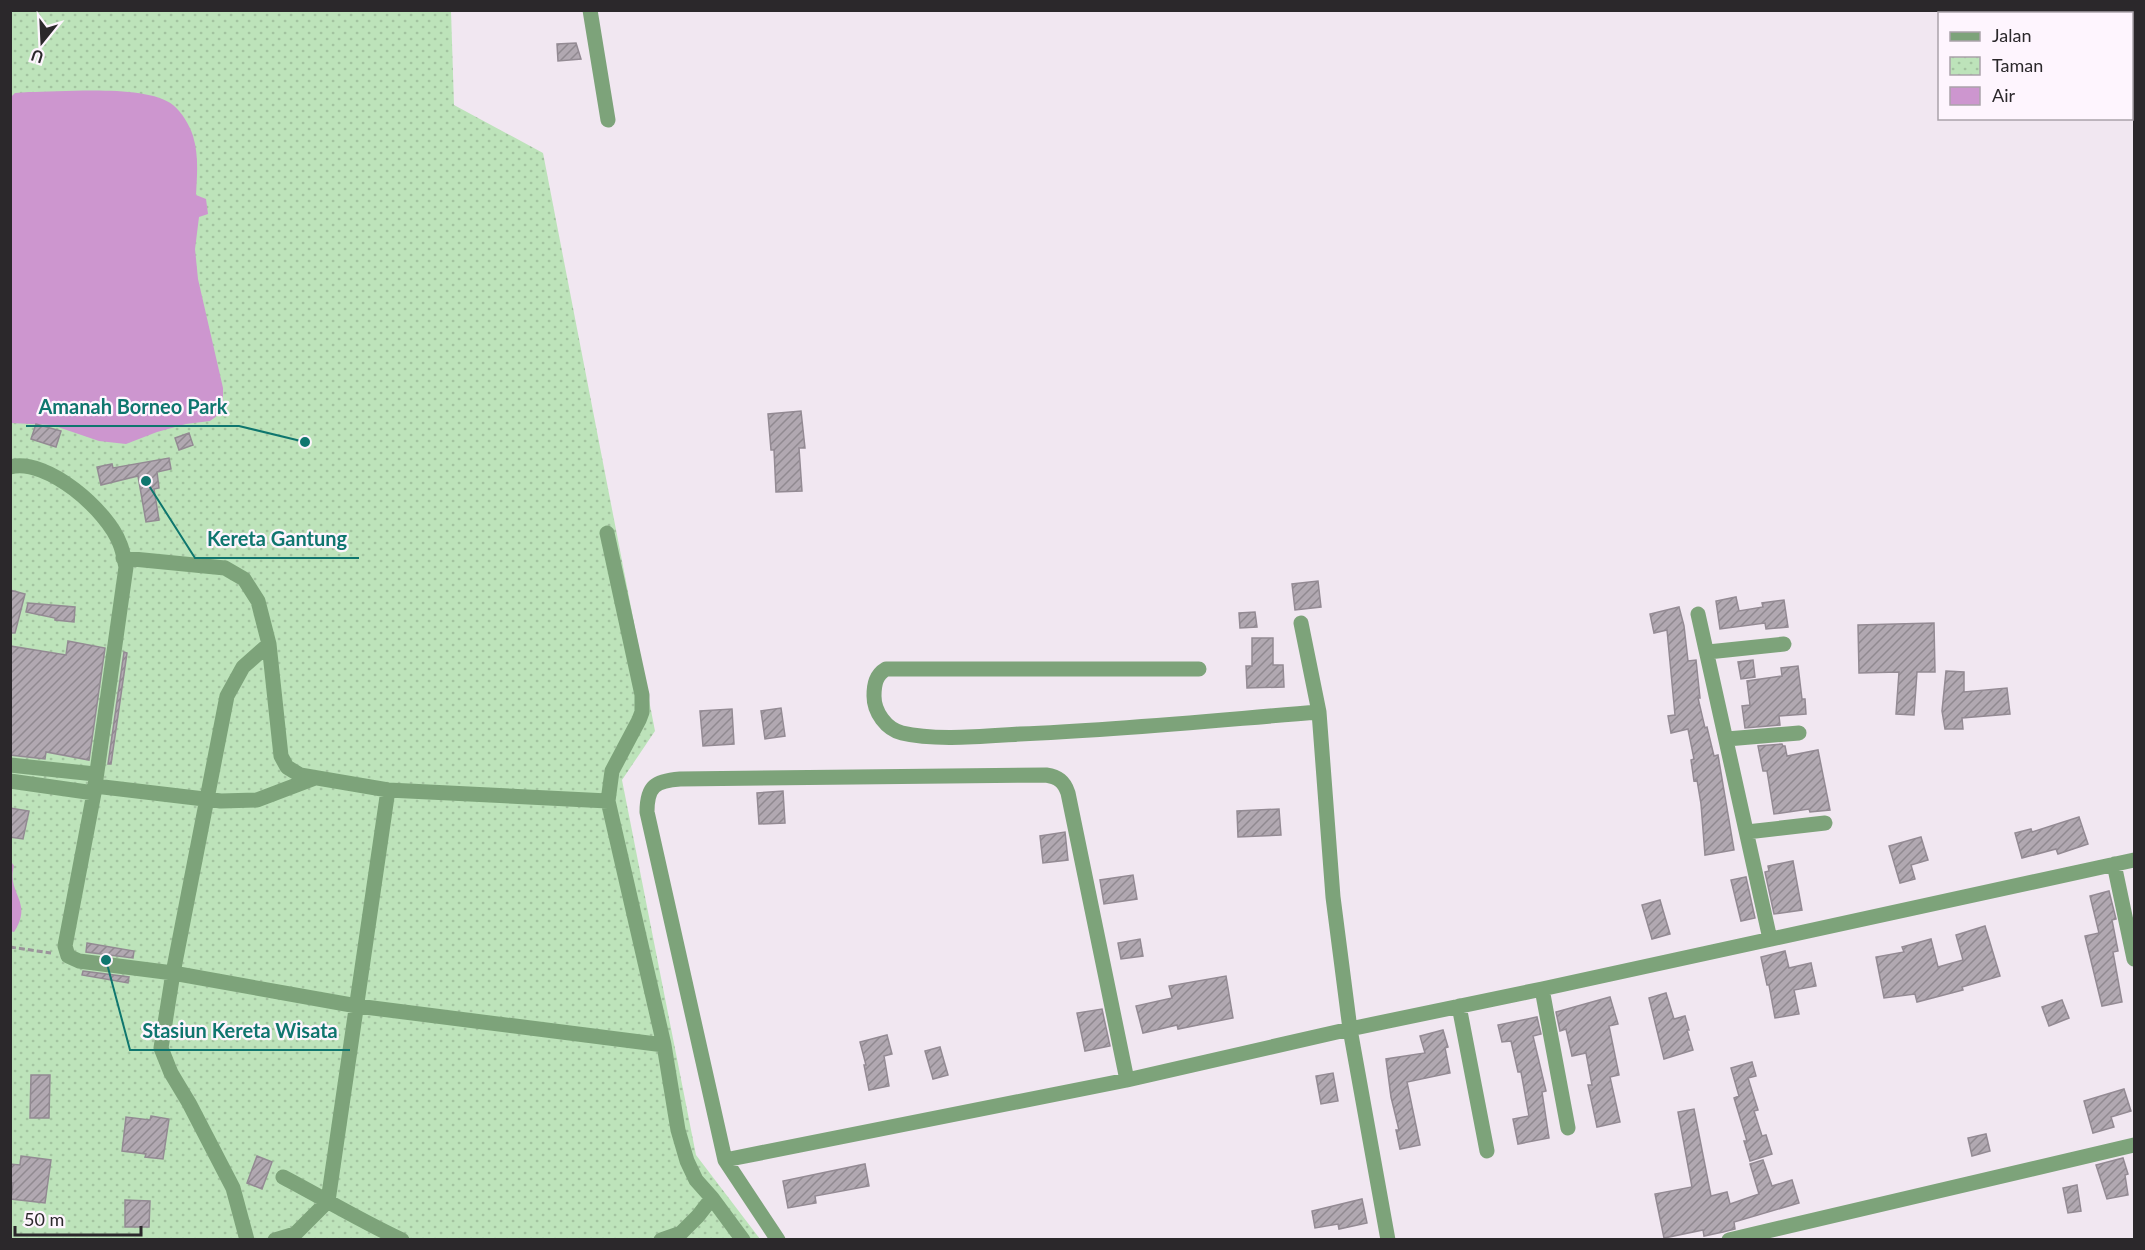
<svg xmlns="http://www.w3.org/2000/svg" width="2145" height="1250" font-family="Lato,sans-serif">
  <defs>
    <pattern id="park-dots" width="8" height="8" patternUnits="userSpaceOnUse" patternTransform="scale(1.5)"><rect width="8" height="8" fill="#bde3ba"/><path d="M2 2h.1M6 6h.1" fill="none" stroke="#a3c3a0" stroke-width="1.8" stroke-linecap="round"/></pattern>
    <pattern id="building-hatch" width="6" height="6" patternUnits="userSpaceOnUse" patternTransform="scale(1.5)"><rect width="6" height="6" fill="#b1a8b1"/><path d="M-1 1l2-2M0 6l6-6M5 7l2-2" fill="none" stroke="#908990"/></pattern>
  </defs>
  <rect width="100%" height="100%" fill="#f1e7f1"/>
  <path fill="url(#park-dots)" d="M10,11H451L454,105L543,153L655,731L622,780L696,1155L760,1239H11Z"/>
  <path fill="#cd96cf" d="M29,92C64,92 147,84 173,105C182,112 190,126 193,136C199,156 197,175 196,195L206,199L208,214L199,217L195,249L198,279L223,388V402L218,415L210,421L186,424L157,432L126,444L99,441L52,425L11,423V97L15,93Z
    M10,860L14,866C6,894 34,901 14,932L10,931Z"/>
  <path fill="url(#building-hatch)" stroke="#938a93" stroke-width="1.5" d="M576,43L581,59L558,61L557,44Z
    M801,411L805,448H799L802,491L776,492L774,450H771L768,414Z
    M36,424L61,431L56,447L31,439Z
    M189,433L193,445L179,450L175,438Z
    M169,458L171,469L157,472L159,488L154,489L159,520L146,522L138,476L101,485L97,467L112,464L113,468Z
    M1318,581L1321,607L1295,610L1292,584Z
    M10,590L25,594L15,633H10Z
    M1736,597L1739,611L1763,607L1762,603L1784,600L1788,627L1766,629L1765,623L1720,629L1716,601Z
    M28,603L75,607L74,622L55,620V618L26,612Z
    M1679,607L1684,626L1688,661L1696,660L1700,698H1698L1705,728L1707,727L1714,756L1718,755L1734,850L1705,855L1701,804L1697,780L1694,781L1691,760L1694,759L1688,729L1671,733L1668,716L1675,715L1667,630L1654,633L1650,614Z
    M1255,612L1257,627L1240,628L1239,613Z
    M1934,623L1935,672H1917L1914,715L1896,714L1899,672L1859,673L1858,625Z
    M1252,638H1273V665H1283L1284,687L1247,688L1246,666H1252Z
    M68,641L105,648L89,760L46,752L45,759L10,755V646L66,655Z
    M124,652L127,653L111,764H108Z
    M1753,660L1755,677L1741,679L1738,662Z
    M1798,666L1802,699H1805L1806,714L1779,716L1780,725L1745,728L1742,706L1750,705L1747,681L1782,676L1781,668Z
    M1946,671L1964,672V692L2007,688L2010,714L1962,718L1963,729H1945L1942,711Z
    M781,708L785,736L765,739L761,711Z
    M732,709L734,744L703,746L700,711Z
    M1782,744L1783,746H1785L1787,756L1818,750L1830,810L1810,812L1809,809L1774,814L1767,771H1763L1758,746Z
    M783,791L785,823L759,824L757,793Z
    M10,808L29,811L23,839L10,837Z
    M1279,809L1281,835L1238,837L1237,811Z
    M2079,817L2088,844L2058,854L2056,849L2022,858L2015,833L2031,829L2032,832Z
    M1065,832L1068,860L1043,863L1040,836Z
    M1921,837L1928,860L1911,865L1915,879L1900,883L1889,846Z
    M1793,861L1802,910L1774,914L1765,872L1769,871L1768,866Z
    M1133,875L1137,899L1104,904L1100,880Z
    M1746,877L1755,918L1741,921L1731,880Z
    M2109,891L2116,919L2112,920L2118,951L2113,952L2122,1002L2102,1006L2085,936L2099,933L2090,896Z
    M1660,900L1670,934L1652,939L1642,905Z
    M1985,926L2000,976L1962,987L1963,990L1917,1002L1915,994L1884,998L1876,957L1904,952L1902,947L1931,939L1938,967L1963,960L1956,935Z
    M1140,939L1143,956L1121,959L1118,943Z
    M87,943L134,951L133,958L86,952Z
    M1785,951L1789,968L1811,963L1816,986L1794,990L1799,1014L1775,1018L1769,985H1767L1761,957Z
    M83,971L129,977L128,983L82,975Z
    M1226,976L1233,1018L1178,1029L1177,1025L1143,1033L1136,1006L1172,998L1169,986Z
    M1666,993L1674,1019L1685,1016L1689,1030H1687L1693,1050L1664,1059L1649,998Z
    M1610,997L1618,1024L1609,1026L1619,1075L1610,1077L1620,1122L1597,1127L1588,1085H1592L1586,1053L1572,1056L1566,1029L1560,1031L1556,1012Z
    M2062,1000L2069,1018L2049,1026L2042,1007Z
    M1102,1009L1110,1046L1085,1051L1077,1013Z
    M1537,1017L1541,1034L1533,1036L1546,1091L1542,1092L1549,1138L1518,1144L1513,1119L1529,1116L1521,1072H1518L1511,1041L1502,1042L1498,1025Z
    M1443,1030L1448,1047L1445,1048L1450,1073L1407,1082L1420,1145L1400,1149L1396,1130H1399L1391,1097L1386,1059L1425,1053L1420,1036Z
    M887,1035L892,1054L884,1056L889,1086L869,1090L864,1065H866L860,1042Z
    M940,1047L948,1075L933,1079L925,1051Z
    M1752,1062L1756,1076L1748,1078L1758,1110L1754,1111L1762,1136L1766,1135L1772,1154L1750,1161L1744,1141H1747L1734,1098L1739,1096L1731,1068Z
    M1333,1073L1338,1101L1321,1104L1316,1076Z
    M31,1075H50L49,1118H30Z
    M2124,1089L2131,1111L2111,1117L2114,1127L2093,1133L2084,1101Z
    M1694,1109L1711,1196L1727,1192L1730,1204L1759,1194L1750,1164L1763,1160L1772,1186L1792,1180L1799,1203L1734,1222L1735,1229L1723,1232L1704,1236L1703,1230L1664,1238L1655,1194L1692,1187L1678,1112Z
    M151,1116L169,1119L163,1159L145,1157L146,1154L122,1151L126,1117L150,1120Z
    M1986,1134L1990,1151L1972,1156L1968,1138Z
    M21,1156L51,1160L45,1203L11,1199L13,1183H10V1164L20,1165Z
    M257,1156L272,1162L262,1189L247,1183Z
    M2123,1158L2128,1174L2125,1175L2128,1195L2107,1199L2096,1165Z
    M865,1164L869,1186L815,1196L816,1203L788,1208L783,1181Z
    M2077,1185L2081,1211L2068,1213L2063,1188Z
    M1362,1199L1367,1223L1339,1229L1338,1224L1315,1228L1312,1211Z
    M125,1200L150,1201L149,1227H125Z"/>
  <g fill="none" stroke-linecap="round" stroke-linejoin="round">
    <path stroke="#9b949b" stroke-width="3" stroke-dasharray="6 3" stroke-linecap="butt" d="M10,947L51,953"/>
    <path stroke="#7da37a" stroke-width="15" d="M590,10L608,120
      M10,467C47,457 108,511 120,544C123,551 124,559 126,567L94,793L65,946L68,956L79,961L173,973L357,1006L664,1045
      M607,533L642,695V712L639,720L612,771L608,801L664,1045L678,1130L687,1161L696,1180L712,1198L743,1240
      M123,558L225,568L244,579L258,601L269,644L281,756L287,767L300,775L388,790L608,801
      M1698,614L1770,939
      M1301,623L1319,712L1333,897L1350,1029L1388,1240
      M1708,652L1784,644
      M1199,669H886C876,675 874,684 874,696C874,712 886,729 902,733C935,741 985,736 1020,734C1120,730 1219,720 1319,712
      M1727,739L1799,733
      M10,765L95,774
      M10,781L94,793
      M95,786L221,801L257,800L315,778
      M1747,832L1825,823
      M2114,864L2134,959
      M1542,989L1568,1128
      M1459,1006L1487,1151
      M725,1160L1127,1080L1350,1029L1542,989L2134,860
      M283,1177C323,1198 361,1221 402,1240
      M247,1240L233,1188L189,1103L171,1073L161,1048L173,973L227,696L243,667L269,644
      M275,1240L295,1234L328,1201L388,790
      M661,1240L681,1233L698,1216L712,1198
      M778,1240L725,1160L647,812C647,786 655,781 680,779L1046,775C1058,777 1064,781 1068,793L1127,1080
      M1729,1240L2134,1145"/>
  </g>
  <path fill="none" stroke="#0f766e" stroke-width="2" d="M305 442L239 426H26M146 481L195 558H359M106 960L130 1050H350"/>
  <g fill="#0f766e" stroke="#fef5fe" stroke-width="2">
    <circle cx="305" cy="442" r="6"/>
    <circle cx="146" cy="481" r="6"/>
    <circle cx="106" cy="960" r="6"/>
  </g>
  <g font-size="20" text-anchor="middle" font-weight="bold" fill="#0f766e" stroke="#fef5fe" stroke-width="4.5" stroke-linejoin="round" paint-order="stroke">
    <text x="133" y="414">Amanah Borneo Park</text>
    <text x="277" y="546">Kereta Gantung</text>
    <text x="240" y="1038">Stasiun Kereta Wisata</text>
  </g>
  <rect width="2145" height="1250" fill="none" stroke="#2b282b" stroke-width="24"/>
  <rect x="1938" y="12" width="195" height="108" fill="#fef5fe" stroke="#aaa3aa" stroke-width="1.5"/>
  <rect x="1950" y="32" width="30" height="9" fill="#7da37a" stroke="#aaa3aa" stroke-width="1.5"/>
  <text x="1992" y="42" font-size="18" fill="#2b282b">Jalan</text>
  <rect x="1950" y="57" width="30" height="18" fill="url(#park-dots)" stroke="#aaa3aa" stroke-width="1.5"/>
  <text x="1992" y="72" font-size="18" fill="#2b282b">Taman</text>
  <rect x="1950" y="87" width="30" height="18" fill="#cd96cf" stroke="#aaa3aa" stroke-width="1.5"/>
  <text x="1992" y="102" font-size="18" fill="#2b282b">Air</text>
  <g transform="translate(42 42) rotate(198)" stroke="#fef5fe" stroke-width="4.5" paint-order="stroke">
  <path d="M0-4.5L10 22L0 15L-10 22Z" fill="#2b282b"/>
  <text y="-9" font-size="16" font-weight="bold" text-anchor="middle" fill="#2b282b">U</text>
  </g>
  <path d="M15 1226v9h126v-9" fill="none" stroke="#2b282b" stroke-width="3"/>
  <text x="24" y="1226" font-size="18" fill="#2b282b" stroke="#fef5fe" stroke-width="4.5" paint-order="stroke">50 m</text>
</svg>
